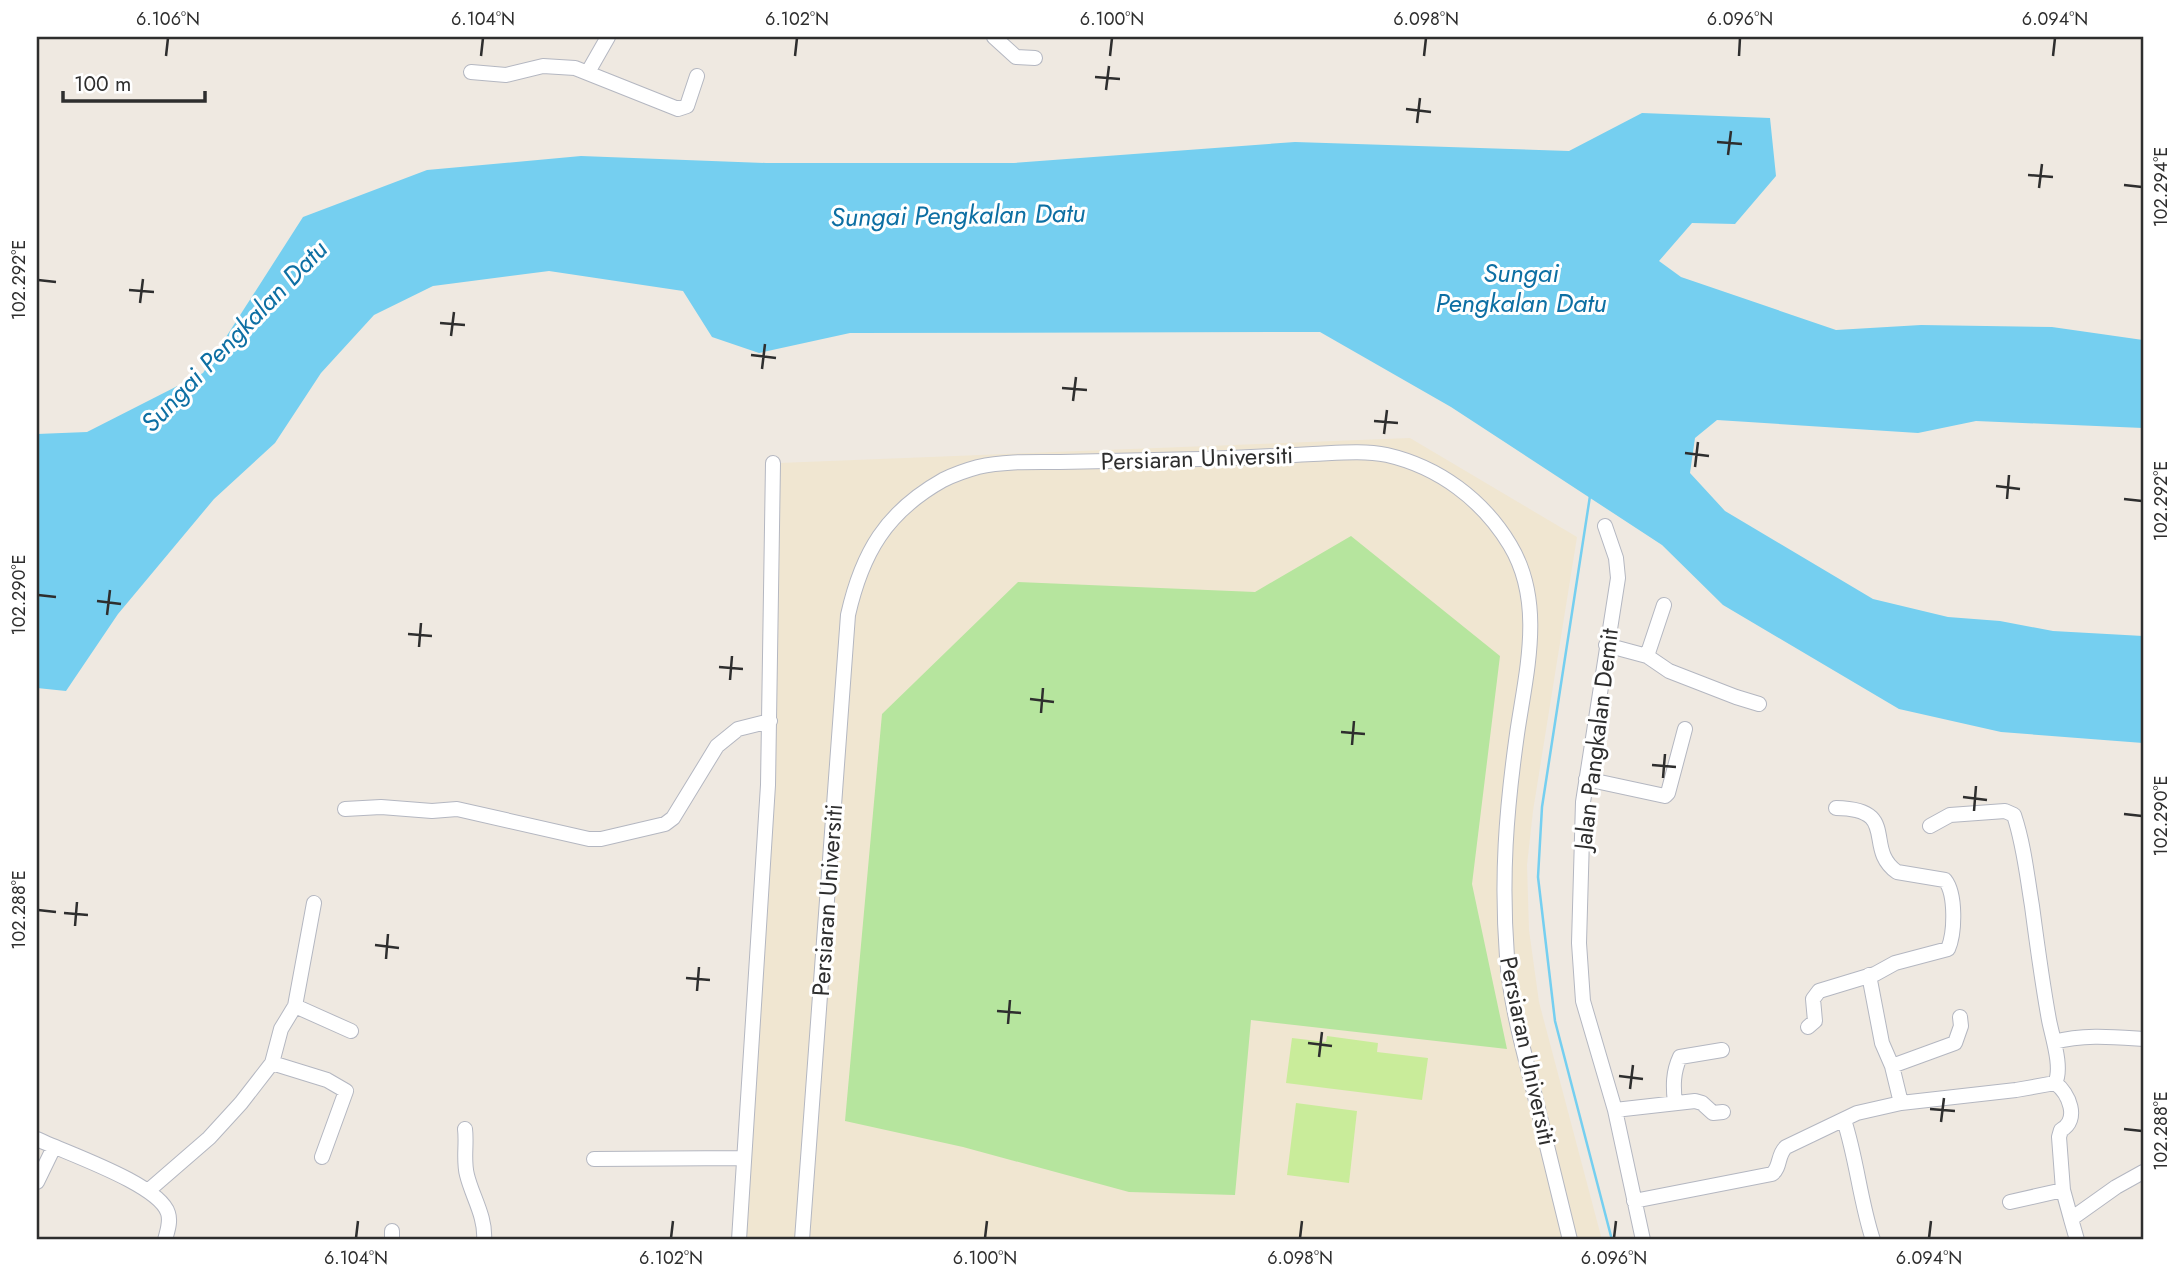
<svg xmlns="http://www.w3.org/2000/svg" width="2180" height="1277" font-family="Jost,sans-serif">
  <rect width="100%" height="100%" fill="#efe9e1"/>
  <path fill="#f0e6d1" d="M1410,438L1577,537L1533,811L1527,865L1529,930L1539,1002L1602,1240H743L779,463Z"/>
  <path fill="#b6e59e" d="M1351,536L1500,656L1472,884L1507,1049L1251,1020L1235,1195L1129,1192L963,1147L845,1121L882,714L1018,582L1255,592Z"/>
  <path fill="#c9ec9a" d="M1327,1036L1378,1043L1377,1052L1428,1058L1422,1100L1286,1083L1292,1038L1326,1042Z
    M1296,1103L1357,1111L1349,1183L1287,1175Z"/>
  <path fill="#75cff0" d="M1642,113L1770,118L1776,176L1735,224L1692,223L1659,261L1681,277L1836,330L1921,325L2052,327L2143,340V428L1976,421L1918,433L1717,420L1695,438L1690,473L1725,511L1873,599L1948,617L2000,621L2053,631L2143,636V743L2001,732L1899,709L1723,605L1662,545L1451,407L1320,332L850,333L759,353L712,337L683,291L549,271L433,286L374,315L321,373L275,443L214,499L118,614L66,691L37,688V434L87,432L203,373L303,217L427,170L581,156L766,163H1014L1295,142L1569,151Z"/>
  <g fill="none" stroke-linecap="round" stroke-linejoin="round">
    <path stroke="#75cff0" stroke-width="2.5" d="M1590,496L1542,807L1538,877L1555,1021L1612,1240"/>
    <g stroke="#b4b7c1" stroke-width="16">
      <path id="minor" d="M994,37L1016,57L1035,58
        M471,72L506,75L543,66L575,68L678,109L687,106L697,76
        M588,72L608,37
        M1605,526L1616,558L1618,578L1583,802L1579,943L1583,1001L1615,1110L1643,1240
        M1606,645L1647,656L1669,671L1736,697L1759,704
        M1647,656L1664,605
        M1586,779L1665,796L1668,793L1685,729
        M345,809L381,807L432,811L457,809L589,839H601L665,824L673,818L717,746L738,729L770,721
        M1930,826L1950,815L2005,811L2014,815C2024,845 2027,876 2032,906C2037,944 2042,982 2049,1020C2052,1036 2063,1068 2055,1083
        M1869,975L1882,1043L1892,1066L1901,1103
        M295,1006L351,1031
        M1808,1027L1815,1021L1813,999L1819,991L1875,974L1895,963L1948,949C1955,933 1956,894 1945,880L1897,872C1863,848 1901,809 1836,808
        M2054,1042C2083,1034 2114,1037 2143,1039
        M272,1063L327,1080L346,1091L322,1157
        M1892,1066L1955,1043L1961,1026L1960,1017
        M2055,1083C2069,1093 2080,1120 2061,1130L2059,1137L2063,1190L2071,1219
        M1675,1103C1673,1086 1673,1072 1680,1057L1722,1050
        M1615,1110L1695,1101L1702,1103L1713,1113L1723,1112
        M1844,1120C1857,1160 1860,1201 1873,1240
        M465,1129C467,1144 463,1160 467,1175C472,1196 486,1217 484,1240
        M37,1139C66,1153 159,1184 168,1213C171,1222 167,1232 165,1240
        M594,1159L743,1158
        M37,1182L54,1147
        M149,1190L209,1138L241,1103L272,1063L281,1029L295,1006L314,903
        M1634,1201L1772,1174C1781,1167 1777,1155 1786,1147L1857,1113L1901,1103L2016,1090L2055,1083
        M2010,1202L2063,1190
        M392,1240V1231
        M739,1240L768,785L773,463
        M802,1240L848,615C862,553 886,512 943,480C953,475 967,470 978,467C1004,461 1033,462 1060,462C1107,461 1154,460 1201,459C1239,458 1276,456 1313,454C1337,453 1363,450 1387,455C1439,467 1483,500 1510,545C1545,603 1526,672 1517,734C1506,812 1501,878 1507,957C1510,1001 1522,1045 1533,1088C1545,1139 1558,1190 1570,1240
        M2077,1240L2071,1219L2116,1187L2143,1172"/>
    </g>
    <use href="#minor" stroke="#fff" stroke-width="14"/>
  </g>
  <path fill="none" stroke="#2e2e2e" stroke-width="2.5" d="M166,56L168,38M481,56L483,38M795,56L797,38M1110,56L1112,38M1424,56L1426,38M1739,56L1740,38M2053,56L2055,38M1095,77L1120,79M1106,90L1109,66M1406,109L1431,112M1417,123L1420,98M1717,142L1742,144M1728,155L1731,131M2028,175L2053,177M2124,185L2142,187M2039,188L2042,164M38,280L56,282M129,290L154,292M140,303L143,279M440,323L465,325M451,336L454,312M751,355L776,358M762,369L765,344M1062,388L1087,390M1073,401L1076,377M1374,421L1398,423M1384,434L1387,410M1685,453L1709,456M1695,467L1698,442M1996,486L2020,489M2007,499L2009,475M2124,499L2142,501M38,595L56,597M97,601L121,604M107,615L110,590M408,634L432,636M419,647L421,623M719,667L743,669M730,680L732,656M1030,699L1054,702M1041,713L1043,688M1341,732L1365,734M1352,745L1354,721M1652,765L1676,767M1663,778L1665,754M1963,797L1987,800M1974,811L1976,786M2124,814L2142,816M38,910L56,912M64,913L88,915M75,926L77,902M375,945L399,948M386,959L388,934M686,978L710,980M697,991L699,967M997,1011L1021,1013M1008,1024L1010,1000M1308,1043L1332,1046M1319,1057L1322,1032M1619,1076L1643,1079M1630,1089L1633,1065M1930,1109L1955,1111M1941,1122L1944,1098M2124,1129L2142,1131M356,1238L358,1221M671,1238L673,1221M985,1238L987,1221M1300,1238L1302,1221M1614,1238L1616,1221M1929,1238L1931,1221"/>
  <g text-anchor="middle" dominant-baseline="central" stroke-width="6" stroke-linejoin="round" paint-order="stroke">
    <g font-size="24" fill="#2e2e2e" stroke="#fff">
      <text transform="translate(1197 458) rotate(-2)">Persiaran Universiti</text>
      <text transform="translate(1596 739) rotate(-83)">Jalan Pangkalan Demit</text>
      <text transform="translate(827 900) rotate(-86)">Persiaran Universiti</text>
      <text transform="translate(1528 1051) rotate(78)">Persiaran Universiti</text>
    </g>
    <g font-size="26" font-style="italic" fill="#0d6fa3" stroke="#fff">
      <text transform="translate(958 215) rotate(-1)">Sungai Pengkalan Datu</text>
      <text x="1521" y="273">Sungai<tspan x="1521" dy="30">Pengkalan Datu</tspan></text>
      <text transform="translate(234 336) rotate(-46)">Sungai Pengkalan Datu</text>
    </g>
  </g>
  <rect width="2180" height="1277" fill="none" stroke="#ffffff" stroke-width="77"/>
  <path d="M63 91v10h142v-10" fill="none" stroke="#2e2e2e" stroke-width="3.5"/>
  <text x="74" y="91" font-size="21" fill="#2e2e2e" stroke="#ffffff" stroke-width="5" paint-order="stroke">100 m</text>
  <rect x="38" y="38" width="2104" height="1200" fill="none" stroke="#2e2e2e" stroke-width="2.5"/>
  <g font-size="18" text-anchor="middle" fill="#2e2e2e">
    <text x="168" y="25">6.106°N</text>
    <text x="483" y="25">6.104°N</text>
    <text x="797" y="25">6.102°N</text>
    <text x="1112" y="25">6.100°N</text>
    <text x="1426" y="25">6.098°N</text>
    <text x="1740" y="25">6.096°N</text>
    <text x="2055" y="25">6.094°N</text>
    <text transform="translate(2161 187) rotate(-90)" y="6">102.294°E</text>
    <text transform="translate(19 280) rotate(-90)" y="6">102.292°E</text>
    <text transform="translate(2161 501) rotate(-90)" y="6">102.292°E</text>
    <text transform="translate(19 595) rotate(-90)" y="6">102.290°E</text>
    <text transform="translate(2161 816) rotate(-90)" y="6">102.290°E</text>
    <text transform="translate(19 910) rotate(-90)" y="6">102.288°E</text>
    <text transform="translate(2161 1131) rotate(-90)" y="6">102.288°E</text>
    <text x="356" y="1264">6.104°N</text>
    <text x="671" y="1264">6.102°N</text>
    <text x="985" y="1264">6.100°N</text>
    <text x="1300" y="1264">6.098°N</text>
    <text x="1614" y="1264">6.096°N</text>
    <text x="1929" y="1264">6.094°N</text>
  </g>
</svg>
